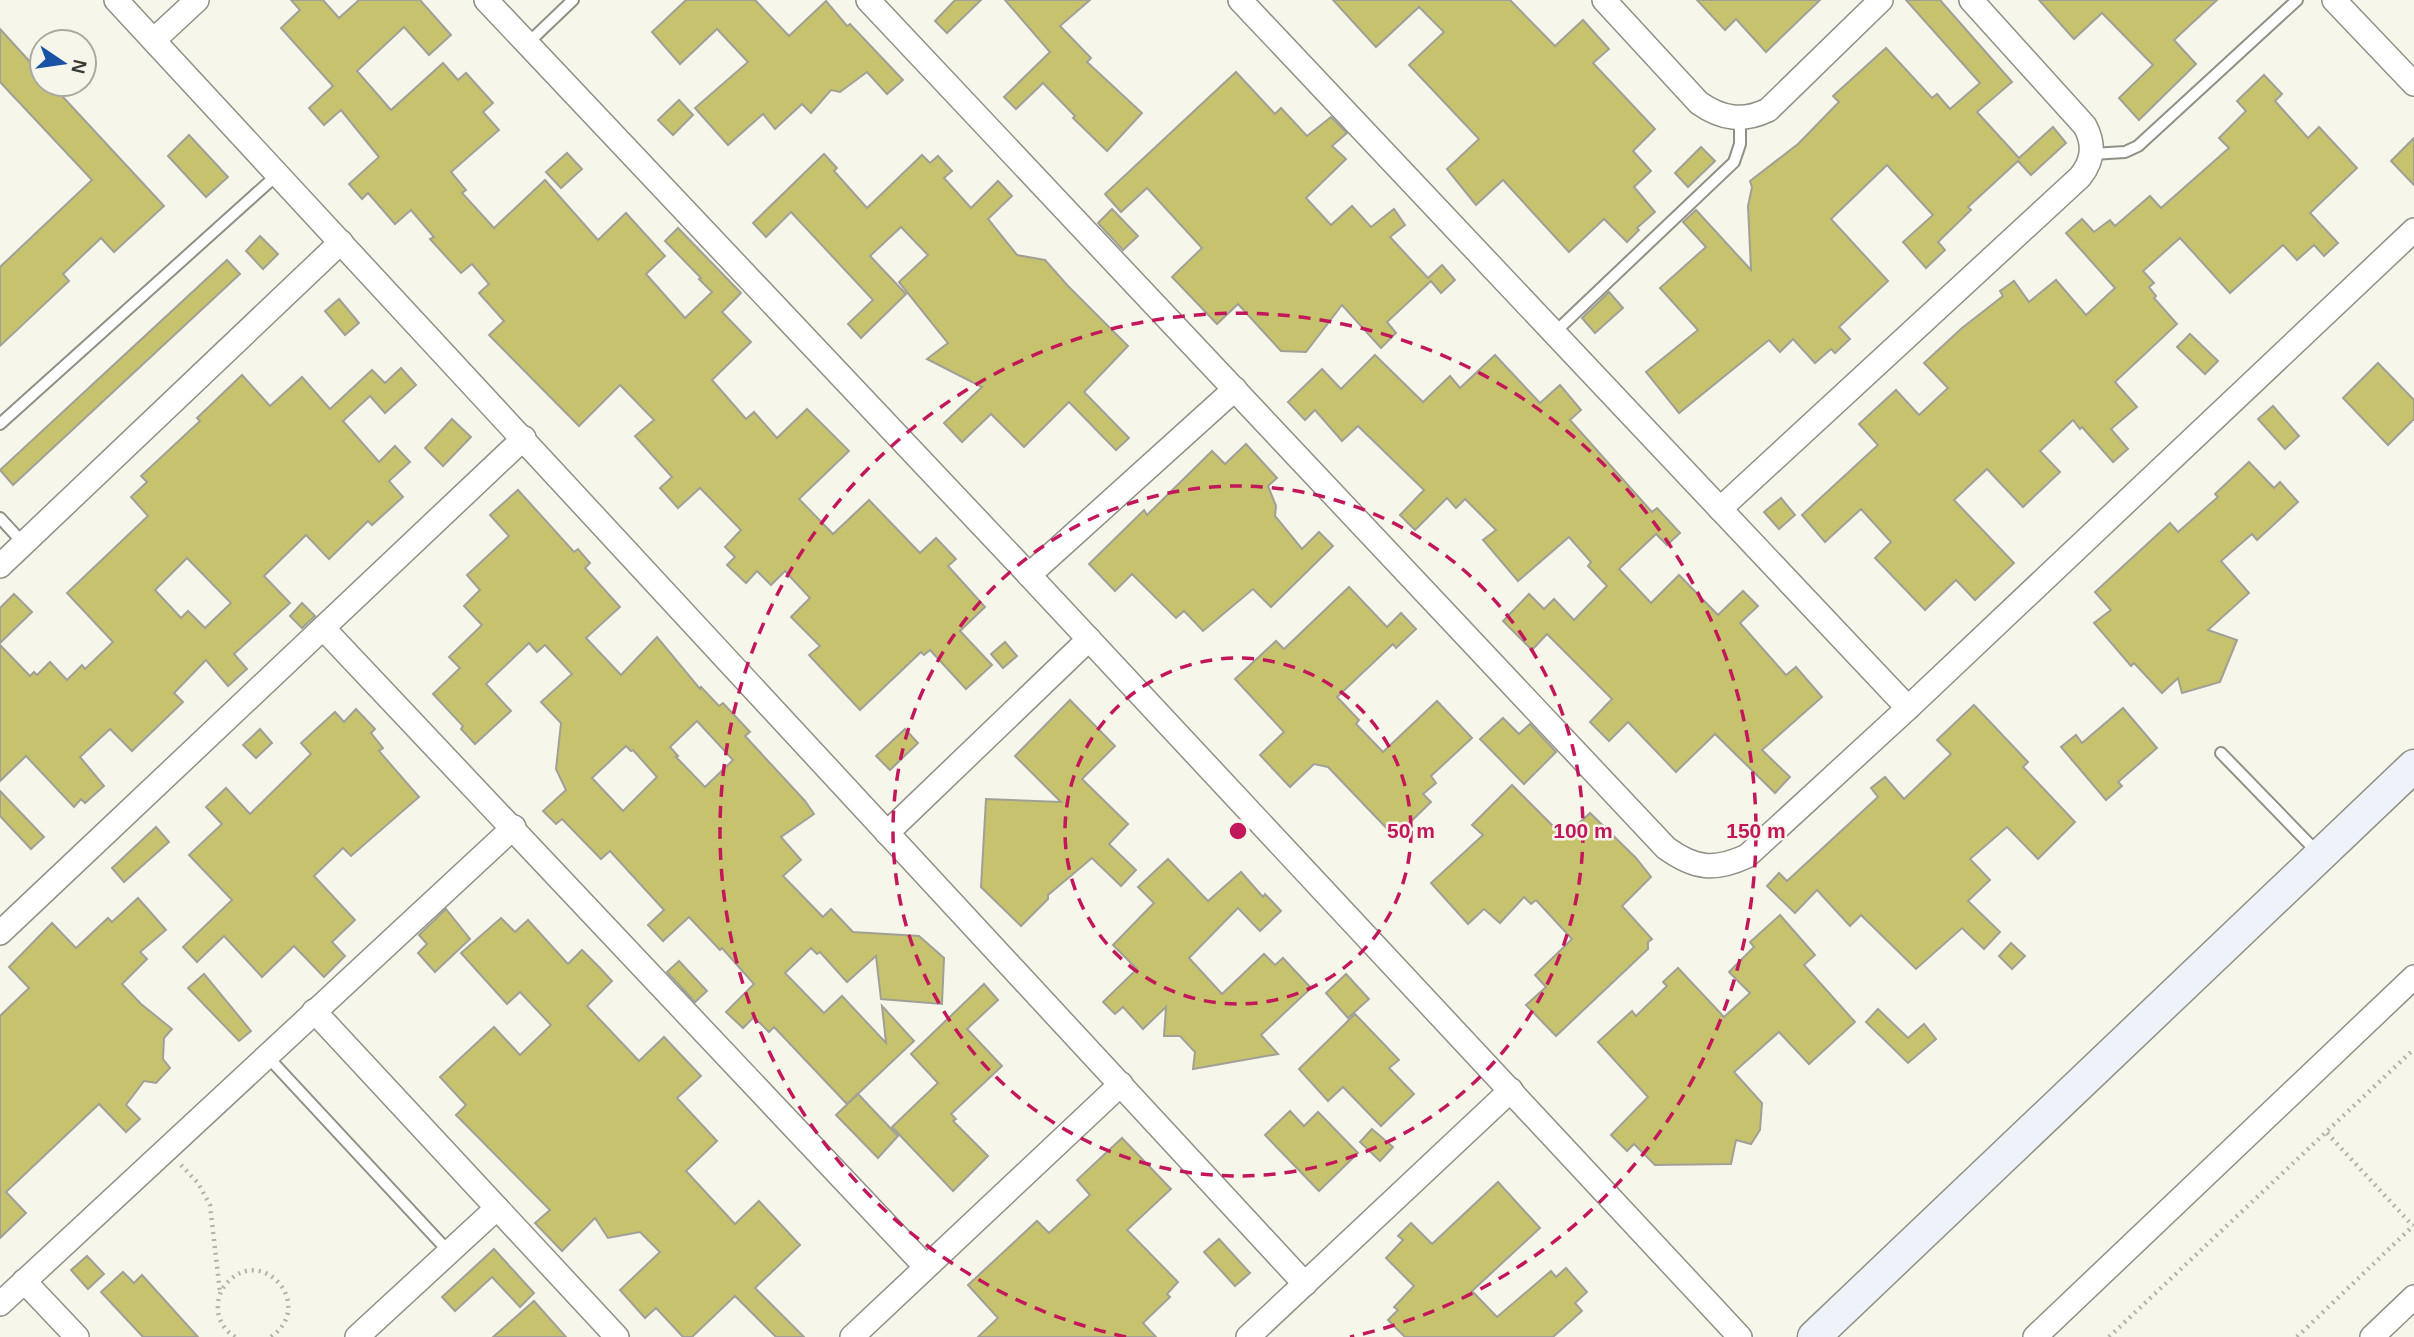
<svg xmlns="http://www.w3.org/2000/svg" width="2414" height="1337" viewBox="0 0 2414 1337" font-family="Arial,sans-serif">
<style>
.building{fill:#c7c26d;stroke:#a0a096;stroke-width:2;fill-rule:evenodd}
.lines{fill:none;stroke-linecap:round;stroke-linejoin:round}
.lane-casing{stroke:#909086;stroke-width:14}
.street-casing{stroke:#909086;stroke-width:26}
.secondary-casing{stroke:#909086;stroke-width:35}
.path{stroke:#b3b3ab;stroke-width:4.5;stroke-dasharray:2 5;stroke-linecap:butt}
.lane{stroke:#fff;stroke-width:10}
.street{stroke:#fff;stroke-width:23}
.secondary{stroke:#eef2f9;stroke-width:32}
.ring{fill:none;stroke:#c2185b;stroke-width:3.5;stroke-dasharray:12 9}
.centre{fill:#c2185b;stroke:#f6f6eb;stroke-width:3.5}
.ring-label{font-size:21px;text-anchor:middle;font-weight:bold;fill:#c2185b;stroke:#f6f6eb;stroke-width:5;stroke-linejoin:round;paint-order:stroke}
</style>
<rect width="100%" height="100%" fill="#f6f6eb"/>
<g class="building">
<path d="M 291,0 L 323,0 L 339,18 L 359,0 L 420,0 L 451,35 L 429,55 L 404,27 L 357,71 L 391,110 L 443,63 L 458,80 L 466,73 L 493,103 L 483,112 L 499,130 L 451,172 L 466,190 L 462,193 L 494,228 L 545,180 L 598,240 L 626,213 L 665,256 L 646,274 L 685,318 L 712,292 L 699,279 L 701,278 L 665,241 L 678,228 L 741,293 L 722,312 L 751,342 L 712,380 L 746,419 L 754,412 L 777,438 L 807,409 L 849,451 L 799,499 L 833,534 L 869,500 L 920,553 L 936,538 L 956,559 L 948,566 L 985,607 L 960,631 L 992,665 L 966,689 L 930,650 L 924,655 L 921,652 L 860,710 L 809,655 L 820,646 L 791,617 L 810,598 L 785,571 L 771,585 L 757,571 L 746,583 L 727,565 L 735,557 L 725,547 L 741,530 L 700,488 L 678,508 L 660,488 L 672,477 L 635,436 L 654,420 L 620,385 L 579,426 L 489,335 L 504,321 L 479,293 L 489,284 L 472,264 L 461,273 L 430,239 L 434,237 L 411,210 L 395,224 L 368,193 L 362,199 L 349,184 L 379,157 L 341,110 L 324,125 L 309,108 L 333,86 L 281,28 L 300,10 Z"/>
<path d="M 686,0 L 755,0 L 789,36 L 826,1 L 847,26 L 850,24 L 903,80 L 887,94 L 867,72 L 840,92 L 831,90 L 811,113 L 802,104 L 775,129 L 763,114 L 728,145 L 695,108 L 748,62 L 717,29 L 680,64 L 652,32 Z"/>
<path d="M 955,0 L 981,0 L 947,33 L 935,21 Z"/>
<path d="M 1005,0 L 1090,0 L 1060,26 L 1091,58 L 1087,62 L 1142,113 L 1107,151 L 1073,118 L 1075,116 L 1043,83 L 1016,109 L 1004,97 L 1050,52 Z"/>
<path d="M 1333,0 L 1510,0 L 1555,46 L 1583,20 L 1609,49 L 1593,63 L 1655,129 L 1633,151 L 1651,171 L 1634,187 L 1655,212 L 1637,228 L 1639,230 L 1627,242 L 1604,219 L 1569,252 L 1503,180 L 1476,205 L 1447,169 L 1479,139 L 1409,65 L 1444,32 L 1419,7 L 1376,47 Z"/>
<path d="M 1697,0 L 1820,0 L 1766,52 L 1736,19 L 1725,30 Z"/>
<path d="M 1906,0 L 1940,0 L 2012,82 L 1977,112 L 2019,158 L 2053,127 L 2066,143 L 2031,175 L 2018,161 L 1968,207 L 1971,210 L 1938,242 L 1945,250 L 1926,268 L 1903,242 L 1933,215 L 1887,165 L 1831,219 L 1888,281 L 1839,327 L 1850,339 L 1835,353 L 1831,349 L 1815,363 L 1793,339 L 1780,352 L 1769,340 L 1679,413 L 1646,372 L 1698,330 L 1660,288 L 1706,247 L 1683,222 L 1696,210 L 1751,270 L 1748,206 L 1752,187 L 1750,181 L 1798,144 L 1839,102 L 1833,96 L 1886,48 L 1932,98 L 1937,94 L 1950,109 L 1980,83 Z"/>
<path d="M 2039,0 L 2217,0 L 2174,40 L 2196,64 L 2139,120 L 2119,98 L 2153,65 L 2102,13 L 2074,39 Z"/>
<path d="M 0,29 L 42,75 L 42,84 L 51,84 L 164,206 L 114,252 L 101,238 L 63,274 L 69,281 L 0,346 L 0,267 L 92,180 L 0,82 Z"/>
<path d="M 1236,72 L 1275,114 L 1281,108 L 1307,136 L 1331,117 L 1347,133 L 1332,146 L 1346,159 L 1306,198 L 1331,225 L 1352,206 L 1371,227 L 1394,209 L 1405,225 L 1390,237 L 1428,278 L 1442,265 L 1455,280 L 1441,293 L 1431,281 L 1387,322 L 1396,333 L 1381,348 L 1342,305 L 1306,352 L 1281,351 L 1238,304 L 1217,324 L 1172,277 L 1202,248 L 1147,188 L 1121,212 L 1105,194 Z"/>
<path d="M 2264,75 L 2282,94 L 2275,101 L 2308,138 L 2319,127 L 2357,168 L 2310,213 L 2338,243 L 2324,256 L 2314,245 L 2297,260 L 2283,245 L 2230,293 L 2180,238 L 2143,271 L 2154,283 L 2149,287 L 2156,296 L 2154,298 L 2177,324 L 2115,382 L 2137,407 L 2111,429 L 2128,449 L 2113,462 L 2082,427 L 2080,429 L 2073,420 L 2040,451 L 2060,472 L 2023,507 L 1987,469 L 1954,500 L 2014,563 L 1975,600 L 1956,580 L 1925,610 L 1875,558 L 1891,542 L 1861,509 L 1825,542 L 1802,515 L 1878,445 L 1859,424 L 1896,390 L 1919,415 L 1948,388 L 1924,363 L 1962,328 L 2003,296 L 2000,291 L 2014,281 L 2029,302 L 2056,280 L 2086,315 L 2115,288 L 2066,233 L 2082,219 L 2094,232 L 2110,220 L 2115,226 L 2150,196 L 2161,208 L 2229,148 L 2219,138 L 2246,111 L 2237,101 Z"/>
<path d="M 679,100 L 693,115 L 673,135 L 658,120 Z"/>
<path d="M 189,135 L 228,177 L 206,197 L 168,156 Z"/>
<path d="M 2414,138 L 2414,185 L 2391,161 Z"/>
<path d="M 1701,147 L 1715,161 L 1688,187 L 1675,173 Z"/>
<path d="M 567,153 L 582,169 L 561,188 L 546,172 Z"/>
<path d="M 824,154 L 837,168 L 834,171 L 867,208 L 922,155 L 930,163 L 938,156 L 952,171 L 944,178 L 971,208 L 998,181 L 1012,196 L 988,219 L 1017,255 L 1045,260 L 1068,286 L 1128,346 L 1084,392 L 1129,438 L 1116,450 L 1069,402 L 1024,447 L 991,414 L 962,442 L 944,423 L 982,387 L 927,359 L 948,343 L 899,282 L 928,255 L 901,227 L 870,256 L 906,294 L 861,338 L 848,324 L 873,300 L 791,212 L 766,237 L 753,223 Z"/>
<path d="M 1112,209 L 1138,236 L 1123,250 L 1098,223 Z"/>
<path d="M 260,236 L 278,254 L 263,269 L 246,251 Z"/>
<path d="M 227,260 L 240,274 L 13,485 L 0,470 Z"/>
<path d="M 1609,292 L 1623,308 L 1595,333 L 1582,318 Z"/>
<path d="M 339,299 L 359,323 L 345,335 L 325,311 Z"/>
<path d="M 2190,334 L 2218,361 L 2205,374 L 2177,347 Z"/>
<path d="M 1375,355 L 1423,402 L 1450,376 L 1460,388 L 1495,355 L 1540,403 L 1560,385 L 1581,410 L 1570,420 L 1652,512 L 1657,508 L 1680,533 L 1667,545 L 1656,534 L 1619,569 L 1651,603 L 1679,575 L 1718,615 L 1743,591 L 1758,606 L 1740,623 L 1786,675 L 1796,667 L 1822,697 L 1762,750 L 1790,777 L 1775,793 L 1715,734 L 1676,772 L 1628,722 L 1609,741 L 1590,722 L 1612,699 L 1547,634 L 1532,650 L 1503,621 L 1529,594 L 1544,609 L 1554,599 L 1574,620 L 1607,586 L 1588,566 L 1591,562 L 1569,537 L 1518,581 L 1483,540 L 1496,530 L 1465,499 L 1456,508 L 1447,498 L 1415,530 L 1400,515 L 1424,490 L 1358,426 L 1342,441 L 1315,410 L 1305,420 L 1288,402 L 1322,369 L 1341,389 Z"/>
<path d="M 2378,363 L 2414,400 L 2414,419 L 2388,445 L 2343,398 Z"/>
<path d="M 401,368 L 416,385 L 385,413 L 370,396 L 343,421 L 379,462 L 395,446 L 410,462 L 389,481 L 403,497 L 372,525 L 368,521 L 329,559 L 306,535 L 264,576 L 290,603 L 234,654 L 247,669 L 228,686 L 206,660 L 174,693 L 183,702 L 132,751 L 110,729 L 80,757 L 104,786 L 85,803 L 81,799 L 74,807 L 26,756 L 0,781 L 0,645 L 30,676 L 34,672 L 37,675 L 50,662 L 67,680 L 82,665 L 85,669 L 113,642 L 67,593 L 148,516 L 131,497 L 147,482 L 141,476 L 200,421 L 197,418 L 242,375 L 270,406 L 302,377 L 330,409 L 372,370 L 385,383 ZM 187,558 L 231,603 L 205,628 L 188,611 L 181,618 L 155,590 Z"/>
<path d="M 2273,406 L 2299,436 L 2285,449 L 2258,419 Z"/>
<path d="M 452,419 L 471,437 L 443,466 L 425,448 Z"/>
<path d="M 1246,444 L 1277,478 L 1268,486 L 1276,506 L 1275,516 L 1302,549 L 1319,532 L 1333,546 L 1271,607 L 1253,589 L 1203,631 L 1184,611 L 1176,618 L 1132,574 L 1115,591 L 1089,564 L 1144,510 L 1147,515 L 1212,451 L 1225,464 Z"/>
<path d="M 2249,462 L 2274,488 L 2280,482 L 2298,502 L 2257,540 L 2252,534 L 2221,561 L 2249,593 L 2208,630 L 2237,640 L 2220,682 L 2182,693 L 2178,678 L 2162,693 L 2134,663 L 2131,666 L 2094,623 L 2111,610 L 2095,592 L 2170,523 L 2178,532 L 2218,497 L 2215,494 Z"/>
<path d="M 518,490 L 574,552 L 578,549 L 590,563 L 585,568 L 620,607 L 586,638 L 621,675 L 657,637 L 700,689 L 701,687 L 719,706 L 723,703 L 750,732 L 745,736 L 805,801 L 814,814 L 781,837 L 801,860 L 783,876 L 823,917 L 831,909 L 853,932 L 919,936 L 944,958 L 942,1004 L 881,999 L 876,956 L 847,982 L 820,952 L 817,954 L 811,948 L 785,973 L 824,1013 L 842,996 L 886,1043 L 882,1006 L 914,1041 L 847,1104 L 774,1027 L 769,1032 L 754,1017 L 743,1028 L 726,1012 L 754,984 L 722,948 L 720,950 L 689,917 L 663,941 L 648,925 L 664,910 L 610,851 L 601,859 L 562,819 L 556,824 L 543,811 L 566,790 L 556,769 L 561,723 L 541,702 L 572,674 L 545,645 L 537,652 L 529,643 L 486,684 L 511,711 L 475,744 L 461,729 L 463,726 L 433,694 L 460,668 L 449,657 L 482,625 L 464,606 L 480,590 L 467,575 L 509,536 L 490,515 ZM 697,721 L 733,760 L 705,787 L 676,757 L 678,756 L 670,747 ZM 626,746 L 631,751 L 633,750 L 657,777 L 623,811 L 592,778 Z"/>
<path d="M 1781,498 L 1795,515 L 1779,529 L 1764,512 Z"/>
<path d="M 1349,587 L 1387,627 L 1401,613 L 1416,629 L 1396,648 L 1393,644 L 1337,697 L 1359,720 L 1356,724 L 1383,752 L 1437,701 L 1472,738 L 1431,776 L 1436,783 L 1423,794 L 1431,802 L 1395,837 L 1328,767 L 1314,764 L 1290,787 L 1260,755 L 1284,732 L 1235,679 L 1276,641 L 1284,649 Z"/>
<path d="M 14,594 L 32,612 L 0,643 L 0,608 Z"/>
<path d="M 302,603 L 315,616 L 302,628 L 290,616 Z"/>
<path d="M 1005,642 L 1017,656 L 1003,668 L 991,654 Z"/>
<path d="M 1070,700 L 1115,746 L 1082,779 L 1128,824 L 1109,844 L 1136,870 L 1121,886 L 1092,858 L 1048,895 L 1048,899 L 1021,926 L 981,887 L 986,799 L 1061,802 L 1015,756 Z"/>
<path d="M 1974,705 L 2028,762 L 2023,767 L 2075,822 L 2038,859 L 2007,827 L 1970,859 L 1990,880 L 1968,901 L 2000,932 L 1984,949 L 1962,928 L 1916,969 L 1861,915 L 1850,926 L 1817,890 L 1795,913 L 1767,886 L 1779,873 L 1787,881 L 1878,797 L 1871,788 L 1885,777 L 1904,799 L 1951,754 L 1937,740 Z"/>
<path d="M 2123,708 L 2157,748 L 2118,782 L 2122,786 L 2106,800 L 2061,747 L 2076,735 L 2082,743 Z"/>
<path d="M 356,709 L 375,729 L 371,733 L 383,748 L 379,751 L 419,797 L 351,856 L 343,848 L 314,876 L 355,920 L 332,942 L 345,956 L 324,977 L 294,946 L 262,977 L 224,936 L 197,962 L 183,947 L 232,900 L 189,855 L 222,824 L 206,807 L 226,788 L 250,814 L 311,754 L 301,743 L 335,712 L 344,722 Z"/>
<path d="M 1503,718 L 1519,734 L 1530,724 L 1556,752 L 1524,784 L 1480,739 Z"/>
<path d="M 260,729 L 272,743 L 256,758 L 243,745 Z"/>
<path d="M 905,729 L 918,743 L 890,770 L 876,756 Z"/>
<path d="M 1512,785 L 1564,837 L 1590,813 L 1636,858 L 1651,877 L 1622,906 L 1652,939 L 1648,942 L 1648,949 L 1556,1036 L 1526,1005 L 1546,987 L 1535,975 L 1572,939 L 1536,900 L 1531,904 L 1524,897 L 1500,923 L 1484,909 L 1468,924 L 1431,883 L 1483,835 L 1472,825 Z"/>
<path d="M 0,791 L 44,837 L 31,849 L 0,816 Z"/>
<path d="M 156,827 L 169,842 L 124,882 L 112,868 Z"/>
<path d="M 1168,859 L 1208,901 L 1241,872 L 1263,897 L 1265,894 L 1281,911 L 1260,931 L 1238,908 L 1189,958 L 1222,994 L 1264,954 L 1275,965 L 1283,958 L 1311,988 L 1261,1035 L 1278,1054 L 1193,1069 L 1195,1052 L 1180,1036 L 1164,1036 L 1166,1007 L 1143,1029 L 1123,1007 L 1115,1014 L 1103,1002 L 1137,969 L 1113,945 L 1154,903 L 1138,887 Z"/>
<path d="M 138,898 L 166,930 L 140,952 L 147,959 L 122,984 L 141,1004 L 172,1029 L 164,1038 L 163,1059 L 170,1068 L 156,1083 L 144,1081 L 126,1105 L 140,1119 L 126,1132 L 99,1104 L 6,1192 L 26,1213 L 0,1238 L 0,1016 L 29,988 L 9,967 L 52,923 L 76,948 L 108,918 L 112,922 Z"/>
<path d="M 446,909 L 470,939 L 435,972 L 418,953 L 427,944 L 419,935 Z"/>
<path d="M 1780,915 L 1815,955 L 1804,965 L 1855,1022 L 1809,1064 L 1779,1032 L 1734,1072 L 1762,1103 L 1760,1130 L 1751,1144 L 1736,1140 L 1731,1164 L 1655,1165 L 1634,1144 L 1627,1151 L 1611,1135 L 1648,1097 L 1598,1042 L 1632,1011 L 1636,1016 L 1667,986 L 1663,982 L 1678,968 L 1724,1017 L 1750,993 L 1729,972 L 1754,947 L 1750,942 Z"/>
<path d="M 501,918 L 515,932 L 528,920 L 568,964 L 582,950 L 599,967 L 612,981 L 587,1006 L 639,1061 L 664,1037 L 701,1076 L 677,1098 L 717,1141 L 686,1171 L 735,1224 L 759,1201 L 800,1245 L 755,1288 L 804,1337 L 776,1337 L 735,1296 L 692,1337 L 683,1337 L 656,1308 L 645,1318 L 620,1290 L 660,1252 L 640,1232 L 608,1238 L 595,1218 L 562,1251 L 535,1223 L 550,1210 L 456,1115 L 466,1105 L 440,1077 L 494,1027 L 520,1055 L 551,1025 L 520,992 L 507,1004 L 461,953 Z"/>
<path d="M 2011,943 L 2025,956 L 2012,969 L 1999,956 Z"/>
<path d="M 679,961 L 707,991 L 695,1002 L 667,972 Z"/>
<path d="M 204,974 L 251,1031 L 239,1041 L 188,988 Z"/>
<path d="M 1346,974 L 1369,999 L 1348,1018 L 1326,993 Z"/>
<path d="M 984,984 L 998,1000 L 967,1029 L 1002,1066 L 951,1114 L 956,1119 L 953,1121 L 988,1156 L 953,1191 L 892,1127 L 938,1083 L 911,1054 Z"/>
<path d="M 1878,1009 L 1908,1038 L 1924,1024 L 1936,1039 L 1908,1063 L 1866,1022 Z"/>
<path d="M 1355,1014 L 1399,1060 L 1389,1068 L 1414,1094 L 1381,1126 L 1343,1087 L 1328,1101 L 1299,1069 Z"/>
<path d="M 858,1094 L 898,1136 L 878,1158 L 836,1115 Z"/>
<path d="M 1290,1111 L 1304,1126 L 1318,1112 L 1358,1153 L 1319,1191 L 1265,1135 Z"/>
<path d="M 1372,1129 L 1393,1147 L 1380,1161 L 1360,1142 Z"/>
<path d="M 1122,1138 L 1171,1189 L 1127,1230 L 1178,1282 L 1167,1294 L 1170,1297 L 1143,1323 L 1156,1337 L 978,1337 L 998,1318 L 968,1285 L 1037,1221 L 1049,1233 L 1090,1195 L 1077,1180 Z"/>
<path d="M 1498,1182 L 1540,1228 L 1472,1291 L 1497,1317 L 1551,1271 L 1556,1277 L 1566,1268 L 1587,1292 L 1575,1303 L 1582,1311 L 1553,1337 L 1405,1337 L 1388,1320 L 1398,1310 L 1394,1307 L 1414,1286 L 1386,1258 L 1403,1240 L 1398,1236 L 1411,1223 L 1432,1244 Z"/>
<path d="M 1219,1239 L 1250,1273 L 1235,1286 L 1204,1252 Z"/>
<path d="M 494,1249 L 534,1293 L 520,1307 L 492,1277 L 455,1311 L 442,1297 Z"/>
<path d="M 87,1256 L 104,1274 L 88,1289 L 71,1270 Z"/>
<path d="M 123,1272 L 134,1283 L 142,1275 L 198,1337 L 143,1337 L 101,1292 Z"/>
<path d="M 534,1301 L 566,1337 L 493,1337 Z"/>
</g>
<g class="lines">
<defs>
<g id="lane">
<path d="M 527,44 L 573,0"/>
<path d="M 2092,154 L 2125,152 L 2138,146 L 2297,0"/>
<path d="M 1554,333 L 1734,162 L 1740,144 L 1740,118"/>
<path d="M 0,424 L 278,174"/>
<path d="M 0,518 L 24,544"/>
<path d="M 2221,753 L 2319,854"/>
<path d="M 266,1055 L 449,1252"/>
</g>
<g id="street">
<path d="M 116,0 L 1305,1284"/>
<path d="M 486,0 L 1029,575 L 1740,1337"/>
<path d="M 868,0 L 1666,848 C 1695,869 1715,871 1747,856 L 1908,708 L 2414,230"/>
<path d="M 1240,0 L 1908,708"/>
<path d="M 1604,0 L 1699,103 C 1722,119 1743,122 1768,110 L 1881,0"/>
<path d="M 2334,0 L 2414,84"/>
<path d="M 154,40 L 197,0"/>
<path d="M 1720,509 L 2080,177 C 2093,161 2095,145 2085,126 L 1971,0"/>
<path d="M 0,566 L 341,242"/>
<path d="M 1029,575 L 1235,389"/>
<path d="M 323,628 L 926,1267"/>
<path d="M 887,833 L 1089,639"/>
<path d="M 0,933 L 524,438"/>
<path d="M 314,1011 L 617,1337"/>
<path d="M 24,1281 L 77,1337"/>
<path d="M 0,1304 L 514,827"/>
<path d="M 357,1337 L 497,1208"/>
<path d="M 852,1337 L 1121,1084"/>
<path d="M 1248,1337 L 1511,1090"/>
<path d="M 2035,1337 L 2414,977"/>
<path d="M 2372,1337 L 2414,1297"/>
</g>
<path id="secondary" d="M 1814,1337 L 2414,766"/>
</defs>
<use href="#lane" class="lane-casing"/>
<use href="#street" class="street-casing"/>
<use href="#secondary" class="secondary-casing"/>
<g class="path">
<path d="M 2327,1133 L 2413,1226"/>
<path d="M 181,1165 L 198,1183 L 210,1205 L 220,1292"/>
<path d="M 235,1337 C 224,1330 217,1319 218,1305 C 218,1296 222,1287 229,1281 C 263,1246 316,1305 271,1337"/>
<path d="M 2109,1337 L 2414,1049"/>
<path d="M 2297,1337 L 2414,1225"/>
</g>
<use href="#lane" class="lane"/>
<use href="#street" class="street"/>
<use href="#secondary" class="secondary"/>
</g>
<g class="ring">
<circle cx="1238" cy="831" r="173"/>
<circle cx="1238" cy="831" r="345"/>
<path d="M1126 1337A518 518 0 1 1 1350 1337"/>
</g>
<circle cx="1238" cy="831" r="10" class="centre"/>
<g class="ring-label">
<text x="1411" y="838">50 m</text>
<text x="1583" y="838">100 m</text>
<text x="1756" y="838">150 m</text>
</g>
<g transform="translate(63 63) rotate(103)"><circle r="33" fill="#f6f6eb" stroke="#aaaaa2" stroke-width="2"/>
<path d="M0-5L12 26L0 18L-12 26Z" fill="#1a53a5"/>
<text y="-10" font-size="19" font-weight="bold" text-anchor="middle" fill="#393935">N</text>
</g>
</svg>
